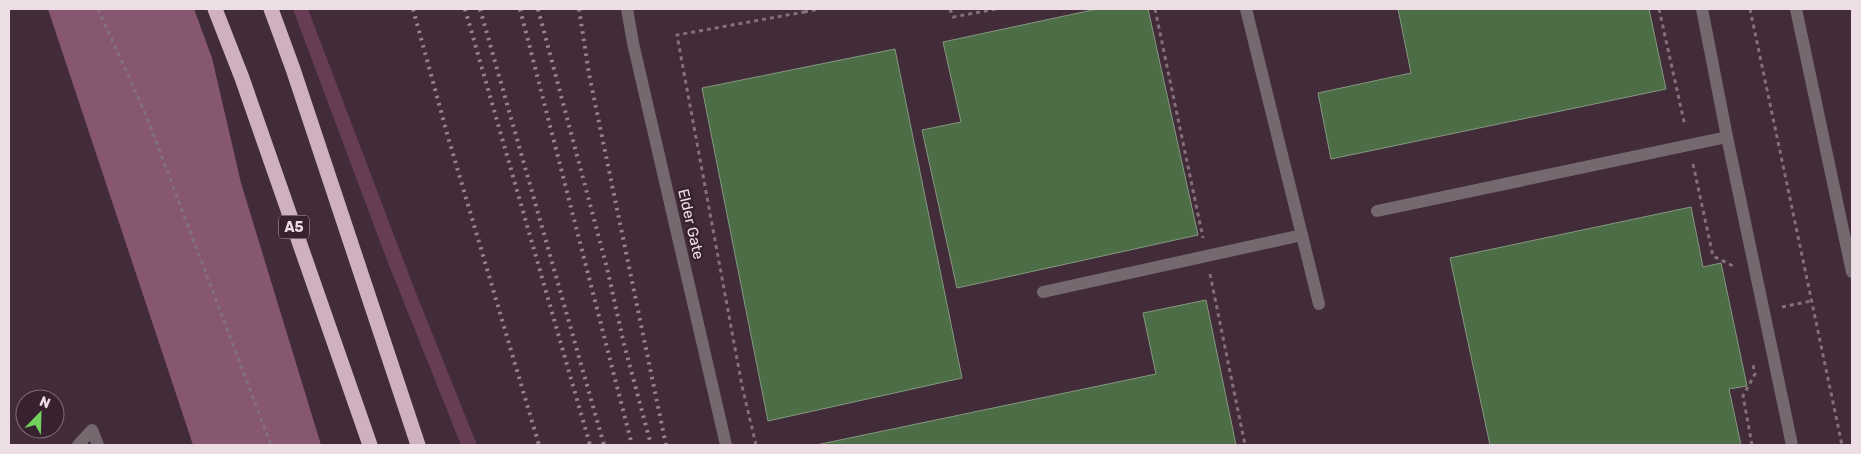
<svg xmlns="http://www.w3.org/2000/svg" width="1861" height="454" viewBox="0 0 1861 454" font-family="Rubik,sans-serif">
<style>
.green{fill:#673c55}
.forest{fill:#875772}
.building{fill:#4c6d45;stroke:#849880}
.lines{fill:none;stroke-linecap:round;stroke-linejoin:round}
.path{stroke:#84707b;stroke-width:3;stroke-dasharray:4 4;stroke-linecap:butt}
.minor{stroke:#75696f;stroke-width:12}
.highway{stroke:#ceb0c0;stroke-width:15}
.rail{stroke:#95828d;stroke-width:4;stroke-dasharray:2.5 5;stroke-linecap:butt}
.labels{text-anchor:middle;stroke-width:5;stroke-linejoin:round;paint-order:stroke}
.shield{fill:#38222f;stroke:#b7a6af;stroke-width:1}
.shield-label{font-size:14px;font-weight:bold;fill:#eddee6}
.street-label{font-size:15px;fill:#eddee6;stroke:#38222f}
</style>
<rect width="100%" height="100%" fill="#432c39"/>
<path class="green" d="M 293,9 L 308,9 L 414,288 L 477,445 L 461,445 L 385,255 Z"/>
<path class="forest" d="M 48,9 L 194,9 L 212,58 L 241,183 L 321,445 L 193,445 Z"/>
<g class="building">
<path d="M 1097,9 L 1148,9 L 1198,235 L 957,288 L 922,130 L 961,122 L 943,42 Z"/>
<path d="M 1398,9 L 1649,9 L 1666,89 L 1331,159 L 1318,93 L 1411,73 Z"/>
<path d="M 895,49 L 962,378 L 768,421 L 702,88 Z"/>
<path d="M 1691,207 L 1703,267 L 1721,263 L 1747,386 L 1729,389 L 1741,445 L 1490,445 L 1450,258 Z"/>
<path d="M 1206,300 L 1236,445 L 816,445 L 1156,374 L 1143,313 Z"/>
</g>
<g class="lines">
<g class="path">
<path d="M 98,9 L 146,115 L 271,445"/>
<path d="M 950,9 L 953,17 L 996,9"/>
<path d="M 1155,9 L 1203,238"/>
<path d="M 1659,9 L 1685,126"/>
<path d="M 1750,9 L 1842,445"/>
<path d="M 804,12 L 820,9"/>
<path d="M 1693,164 L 1713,256 L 1733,266"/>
<path d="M 1210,274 L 1245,445"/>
<path d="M 1782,307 L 1811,301"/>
<path d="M 756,445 L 742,386 L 677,35 L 804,12 L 803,9"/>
<path d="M 1752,445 L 1743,396 L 1755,374 L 1753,365"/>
</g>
<g class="minor">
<path d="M 627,9 L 633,43 L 726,445"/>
<path d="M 1246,9 L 1319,304"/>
<path d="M 1702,9 L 1727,137 L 1792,445"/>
<path d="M 1796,9 L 1852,272"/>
<path d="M 1377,211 L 1727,137"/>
<path d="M 1043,292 L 1302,235"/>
<path d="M 78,445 L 92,430 L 98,445"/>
</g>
<g class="highway">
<path d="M 215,9 L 242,78 L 370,445"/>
<path d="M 271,9 L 293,69 L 418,445"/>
</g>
<g class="rail">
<path d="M 413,9 L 448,137 L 539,445"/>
<path d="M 465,9 L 590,445"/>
<path d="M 480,9 L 604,445"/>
<path d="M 520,9 L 632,445"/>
<path d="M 538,9 L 607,268 L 624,344 L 651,445"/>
<path d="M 579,9 L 589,74 L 666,445"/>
</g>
</g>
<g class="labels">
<rect class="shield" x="279" y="215.5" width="30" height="23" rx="4"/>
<g class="shield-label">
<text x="294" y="232">A5</text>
</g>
<g class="street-label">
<text transform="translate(691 224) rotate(77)" y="5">Elder Gate</text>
</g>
</g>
<rect width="1861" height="454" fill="none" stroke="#eddee6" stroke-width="20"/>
<g transform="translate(40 414) rotate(23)"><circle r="24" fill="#38222f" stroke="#806d78"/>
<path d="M0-4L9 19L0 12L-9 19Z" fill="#72d25e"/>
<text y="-8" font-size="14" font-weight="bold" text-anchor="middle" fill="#eddee6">N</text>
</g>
</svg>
